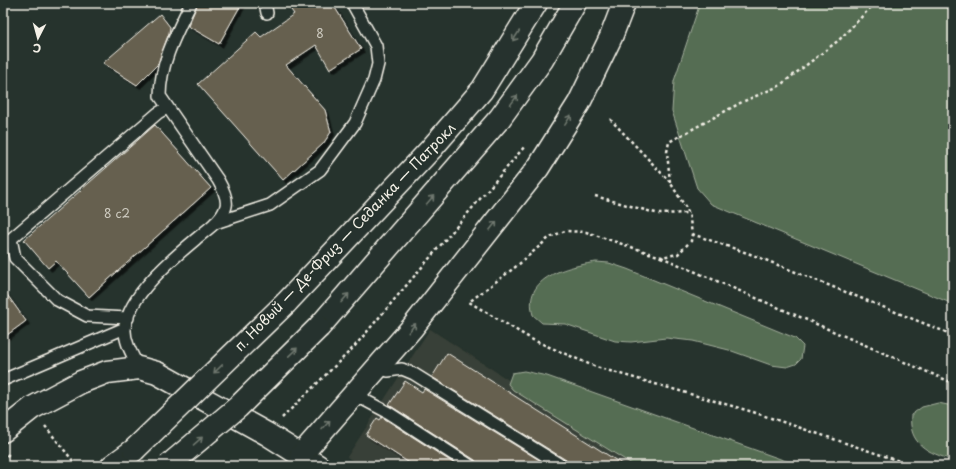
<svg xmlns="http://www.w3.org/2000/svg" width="956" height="469" viewBox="0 0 956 469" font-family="'Playpen Sans',sans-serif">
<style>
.built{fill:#394037}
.green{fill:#556d52;stroke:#a4af9d}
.building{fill:#66604f;stroke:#f4f1e8;filter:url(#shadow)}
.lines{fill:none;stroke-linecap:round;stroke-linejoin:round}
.service-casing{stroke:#f4f1e8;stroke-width:14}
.minor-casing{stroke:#f4f1e8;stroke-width:25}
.trunk-casing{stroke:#f4f1e8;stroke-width:25}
.path{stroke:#f4f1e8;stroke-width:2.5;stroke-dasharray:3 3;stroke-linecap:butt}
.service{stroke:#26332d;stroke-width:11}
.minor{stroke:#26332d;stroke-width:22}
.trunk{stroke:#26332d;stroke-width:22}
.trunk-bridge-casing{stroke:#f4f1e8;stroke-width:25;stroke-linecap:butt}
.trunk-bridge{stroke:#26332d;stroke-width:22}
.oneway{stroke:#6e766e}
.labels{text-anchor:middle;stroke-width:3;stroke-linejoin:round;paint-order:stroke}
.number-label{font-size:12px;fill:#d0cdc2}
.street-label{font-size:14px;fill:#f4f1e8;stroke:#26332d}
</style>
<defs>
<filter id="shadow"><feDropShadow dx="3.5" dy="3.5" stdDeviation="0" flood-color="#0009"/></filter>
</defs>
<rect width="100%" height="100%" fill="#26332d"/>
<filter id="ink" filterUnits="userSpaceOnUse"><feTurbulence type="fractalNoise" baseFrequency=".025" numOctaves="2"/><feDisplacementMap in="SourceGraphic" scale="8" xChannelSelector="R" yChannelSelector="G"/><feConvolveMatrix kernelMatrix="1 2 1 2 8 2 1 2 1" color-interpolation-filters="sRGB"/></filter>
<g filter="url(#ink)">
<path class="built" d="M 430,329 L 641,466 L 361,466 L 347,457 Z"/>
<g class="green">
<path d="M 700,3 L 953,3 L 953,304 L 711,204 L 697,188 L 672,111 L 674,81 Z"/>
<path d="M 596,262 L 609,263 L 627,269 L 795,338 L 803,346 L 801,359 L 796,364 L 787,367 L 771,365 L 729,350 L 693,341 L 666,338 L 631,342 L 615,341 L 565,324 L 542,323 L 533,315 C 522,276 568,267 596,262 Z"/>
<path d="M 524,371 L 547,376 L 581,388 L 800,466 L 635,466 L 513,390 L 508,384 L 512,373 Z"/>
<path d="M 938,403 L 953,406 L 953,460 C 928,453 908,444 911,415 L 922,407 Z"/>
</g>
<g class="building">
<path d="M 198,3 L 242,3 L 219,44 L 188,26 Z"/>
<path d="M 286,3 L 332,3 L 361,49 L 330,69 L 316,45 L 286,65 L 325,110 L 331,132 L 323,144 L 283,180 L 198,84 L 256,32 L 261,37 L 294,14 Z"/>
<path d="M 160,14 L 170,27 L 169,33 L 158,64 L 137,85 L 103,63 Z"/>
<path d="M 155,125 L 211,188 L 89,297 L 56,261 L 48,268 L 24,240 Z"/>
<path d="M 3,289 L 26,321 L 3,338 Z"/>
<path d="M 447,353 L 625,466 L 569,466 L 566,460 L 432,377 Z"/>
<path d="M 405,381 L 422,392 L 424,389 L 549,466 L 478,466 L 475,460 L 389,405 Z"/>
<path d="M 382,417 L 385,419 L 458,466 L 414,466 L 366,435 L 377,418 L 380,420 Z"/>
</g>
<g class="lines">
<defs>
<g id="service">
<path d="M 265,3 L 267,13"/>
<path d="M 215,223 L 270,205 L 320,170 L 355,123 L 374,80 L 378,64 L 376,46 L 352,3"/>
<path d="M 128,318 L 87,316 L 57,300 L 15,258 L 11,239 L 158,113 L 167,108"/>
<path d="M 139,368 C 133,356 124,342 125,328 C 128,296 172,259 196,239 C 206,230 223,220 226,206 C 228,198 222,187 218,180 L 160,96 C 160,63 177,32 191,3"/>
<path d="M 378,368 L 388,371 L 402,369 L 414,374 L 562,466"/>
<path d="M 3,380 L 125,328"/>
<path d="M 353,394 L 389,413 L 471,466"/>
</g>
<path id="minor" d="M 3,431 L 32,408 L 81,382 L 107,372 L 139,368 L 157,373 L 267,434 L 318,466"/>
<g id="trunk">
<path d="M 286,303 L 431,149 L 482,90 L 536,3"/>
<path d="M 319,327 L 500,118 L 542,60 L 575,3"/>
<path d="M 301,455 L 412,328 L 538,168 L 579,103 L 611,37 L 624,3"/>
<path d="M 112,466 L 134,450"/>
</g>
</defs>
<use href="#service" class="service-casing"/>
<use href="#minor" class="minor-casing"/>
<use href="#trunk" class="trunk-casing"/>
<g class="path">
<path d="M 875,3 L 839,40 L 779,86 L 742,102 L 669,142 L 667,152 L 670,182 L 689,213 L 692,234 L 691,241 L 678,254 L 661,257 L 586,232 L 565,231 L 550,237 L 518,265 L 469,302 L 533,340 L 596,367 L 753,412 L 914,466"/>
<path d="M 610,119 L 670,182"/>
<path d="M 595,196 L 659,214 L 689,213"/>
<path d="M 692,234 L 753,255 L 953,335"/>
<path d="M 661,257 L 953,383"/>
<path d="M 282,418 L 354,347 L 525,146"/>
<path d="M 45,426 L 77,466"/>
<path d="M 3,461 L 10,452"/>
</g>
<use href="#service" class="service"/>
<use href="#minor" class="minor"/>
<use href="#trunk" class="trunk"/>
<defs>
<g id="trunk-bridge">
<path d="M 134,450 L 286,303"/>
<path d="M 168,466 L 238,407 L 319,327"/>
</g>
</defs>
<use href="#trunk-bridge" class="trunk-bridge-casing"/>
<use href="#trunk-bridge" class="trunk-bridge"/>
</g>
<defs><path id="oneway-shaft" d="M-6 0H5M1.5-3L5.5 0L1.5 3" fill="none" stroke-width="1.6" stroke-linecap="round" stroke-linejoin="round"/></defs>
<g class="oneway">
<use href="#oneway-shaft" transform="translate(516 36) rotate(123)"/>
<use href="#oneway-shaft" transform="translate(514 100) rotate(-54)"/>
<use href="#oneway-shaft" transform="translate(568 120) rotate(-58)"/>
<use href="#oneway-shaft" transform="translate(430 200) rotate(-49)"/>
<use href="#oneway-shaft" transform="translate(493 226) rotate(-52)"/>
<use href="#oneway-shaft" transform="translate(345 298) rotate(-49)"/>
<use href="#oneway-shaft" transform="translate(412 328) rotate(-51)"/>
<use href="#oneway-shaft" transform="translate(293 352) rotate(-44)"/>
<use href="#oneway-shaft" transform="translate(218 369) rotate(136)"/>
<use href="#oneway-shaft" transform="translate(326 425) rotate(-49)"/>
<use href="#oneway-shaft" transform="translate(198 441) rotate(-41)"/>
</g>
</g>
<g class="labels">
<g class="number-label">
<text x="320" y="38">8</text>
<text x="117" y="218">8 с2</text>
</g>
<g class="street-label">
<text transform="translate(345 237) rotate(-46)" y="5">п. Новый — Де-Фриз — Седанка — Патрокл</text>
</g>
</g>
<rect width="956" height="469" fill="none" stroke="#26332d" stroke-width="16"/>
<rect x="8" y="8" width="940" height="453" fill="none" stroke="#f4f1e8" stroke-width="1.5" filter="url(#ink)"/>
<g transform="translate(38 38) rotate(186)" stroke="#26332d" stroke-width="3" paint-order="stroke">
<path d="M0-3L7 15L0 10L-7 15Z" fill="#f4f1e8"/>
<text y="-6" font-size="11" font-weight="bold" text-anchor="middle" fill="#f4f1e8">С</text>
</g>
</svg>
